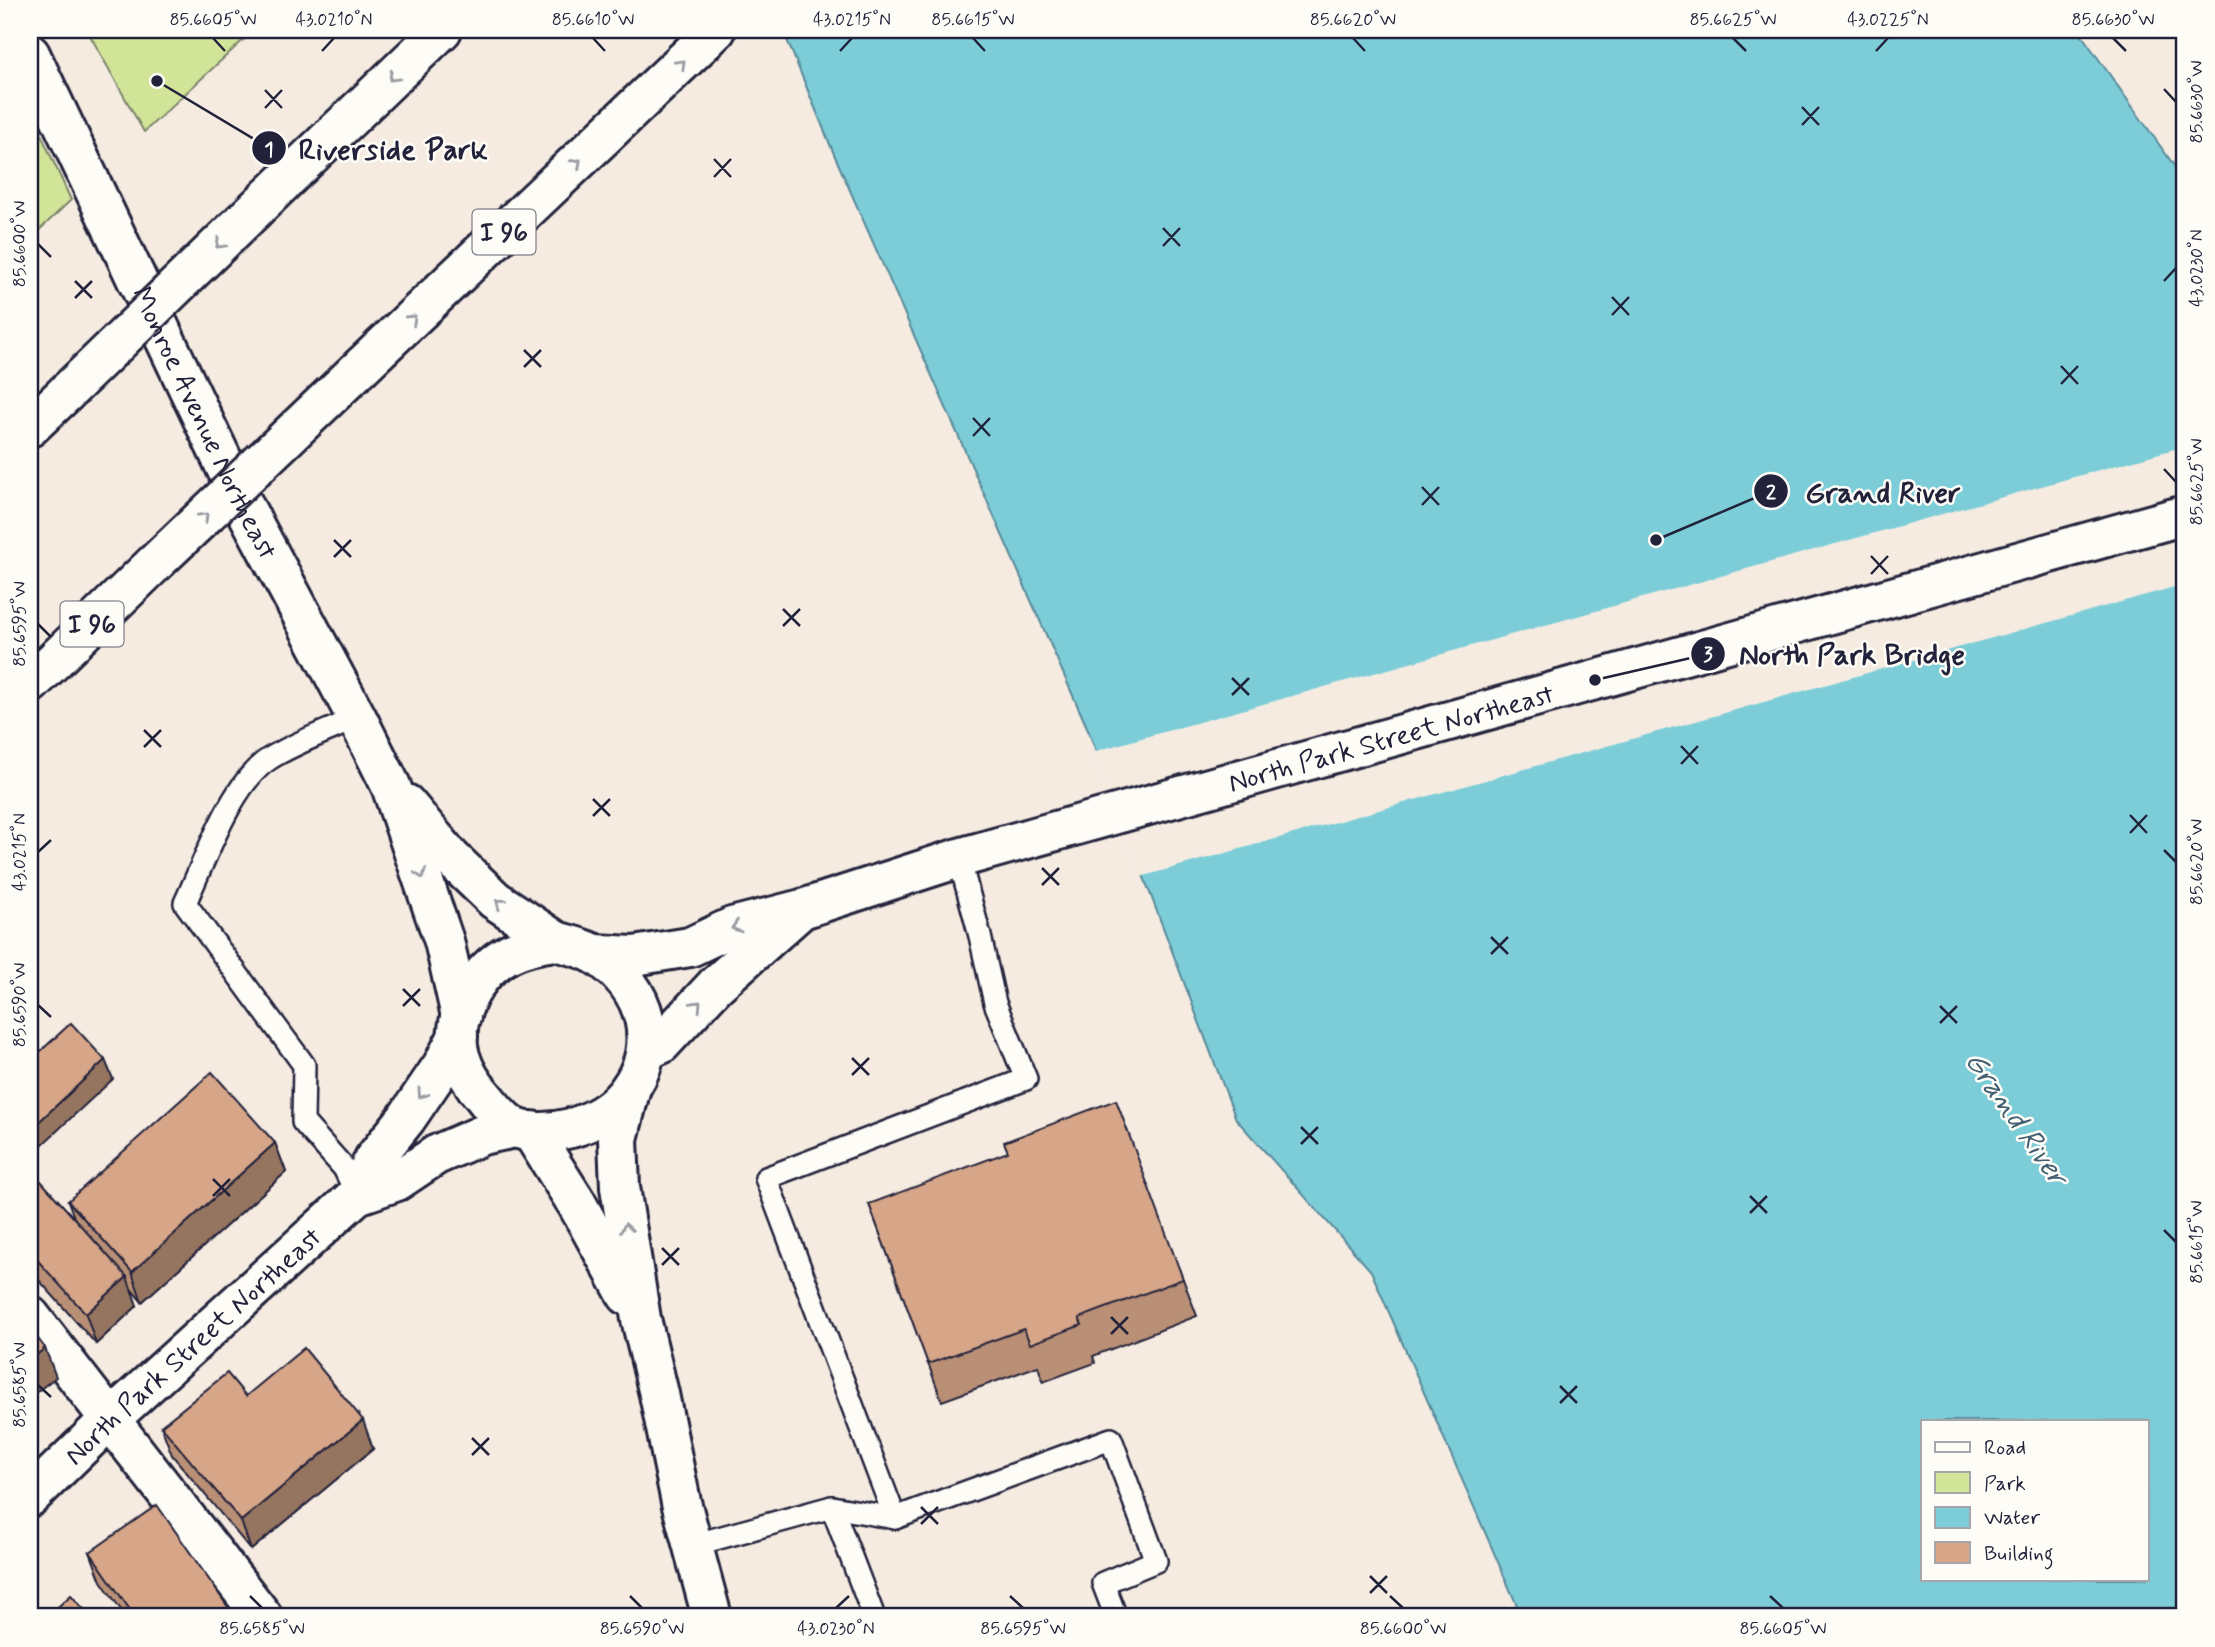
<svg xmlns="http://www.w3.org/2000/svg" width="2215" height="1647" viewBox="0 0 2215 1647" font-family="Mynerve,sans-serif">
<style>
.green{fill:#d1e498;stroke:#7a836a;stroke-width:2}
.water{fill:#7dcdd8;stroke:#598999;stroke-width:2;fill-rule:evenodd}
.pier{fill:#f5ebe1}
.lines{fill:none;stroke-linecap:round;stroke-linejoin:round}
.service-casing{stroke:#22223b;stroke-width:26}
.minor-casing{stroke:#22223b;stroke-width:44}
.secondary-casing{stroke:#22223b;stroke-width:44}
.motorway-casing{stroke:#22223b;stroke-width:44}
.service{stroke:#fdfcf7;stroke-width:21}
.minor{stroke:#fdfcf7;stroke-width:38}
.secondary{stroke:#fdfcf7;stroke-width:38}
.motorway{stroke:#fdfcf7;stroke-width:38}
.motorway-bridge-casing{stroke:#22223b;stroke-width:44;stroke-linecap:butt}
.motorway-bridge{stroke:#fdfcf7;stroke-width:38}
.wall{fill:#b98f76;stroke:#22223b;stroke-width:2}
.shaded-wall{fill:#967460;stroke:#22223b;stroke-width:2}
.building{fill:#d7a689;stroke:#22223b;stroke-width:2}
.oneway{stroke:#9a9aa2}
.ticks{fill:none;stroke:#22223b;stroke-width:2.5}
.labels{text-anchor:middle;stroke-width:5;stroke-linejoin:round;paint-order:stroke}
.shield{fill:#fdfcf7;stroke:#646373;stroke-width:2}
.shield-label{font-size:26px;font-weight:bold;fill:#22223b}
.street-label{font-size:28px;fill:#22223b;stroke:#fdfcf7}
.water-label{font-size:30px;font-style:italic;fill:#425e72;stroke:#fdfcf7}
.leader{fill:none;stroke:#22223b;stroke-width:2.5}
.callout-dot{fill:#22223b;stroke:#fdfcf7;stroke-width:2.5}
.mark-label{font-size:21px;text-anchor:middle;font-weight:bold;fill:#fff}
.callout-label{font-size:30px;text-anchor:middle;font-weight:bold;fill:#22223b;stroke:#fdfcf7;stroke-width:5;stroke-linejoin:round;paint-order:stroke}
.neatline{fill:none;stroke:#22223b;stroke-width:2.5}
.ticks-label{font-size:18px;text-anchor:middle;fill:#22223b}
</style>
<rect width="100%" height="100%" fill="#f5ebe1"/>
<filter id="ink" filterUnits="userSpaceOnUse"><feTurbulence type="fractalNoise" baseFrequency=".0143" numOctaves="2"/><feDisplacementMap in="SourceGraphic" scale="14" xChannelSelector="R" yChannelSelector="G"/><feConvolveMatrix kernelMatrix="1 2 1 2 8 2 1 2 1" color-interpolation-filters="sRGB"/></filter>
<g filter="url(#ink)">
<g class="green">
<path d="M 87,30 L 254,30 L 144,132 Z"/>
<path d="M 30,110 L 71,200 L 30,239 Z"/>
</g>
<path class="water" d="M 783,30 L 2078,30 L 2185,181 L 2185,1617 L 1522,1617 L 1371,1271 L 1236,1119 L 1086,725 L 834,154 ZM 1923,1421 L 2147,1421 L 2147,1579 L 1923,1579 Z"/>
<path class="pier" d="M 2185,446 L 2185,584 L 1140,877 L 1092,752 Z"/>
<g class="lines">
<defs>
<g id="service">
<path d="M 357,1195 L 344,1168 L 303,1122 L 304,1065 L 185,903 C 204,863 231,783 269,759 C 296,742 328,731 357,718"/>
<path d="M 832,1507 L 874,1617"/>
<path d="M 895,1518 L 766,1178 L 1026,1079 L 995,1003 L 980,936 L 959,858"/>
<path d="M 693,1545 L 832,1507 L 895,1518 L 1111,1439 L 1156,1561 L 1103,1583 L 1116,1617"/>
</g>
<g id="minor">
<path d="M 631,1087 L 618,1139 L 620,1187 L 641,1319 L 659,1394 L 681,1502 L 712,1617"/>
<path d="M 531,1131 L 577,1204 L 627,1295"/>
<path d="M 30,1316 L 263,1617"/>
</g>
<g id="secondary">
<path id="s1" d="M 30,54 L 245,508 L 357,718 L 391,786 L 444,941 L 461,1016"/>
<path d="M 406,804 L 451,858 L 495,900 L 556,941"/>
<path d="M 556,941 C 569,945 585,948 596,955 C 647,987 664,1047 625,1095 C 611,1112 592,1122 571,1128 C 555,1132 529,1135 514,1127 C 502,1120 492,1107 484,1097 C 474,1086 464,1070 460,1056 C 449,1018 476,970 510,953 C 525,946 540,943 556,941 Z"/>
<path id="s2" d="M 595,954 L 634,956 L 690,947 L 732,927 L 802,909 L 959,858 L 2185,515"/>
<path d="M 647,1050 L 661,1044 L 716,985 L 797,913"/>
<path d="M 357,1195 L 397,1181 L 436,1155 L 482,1135 L 515,1128"/>
<path id="s3" d="M 30,1497 L 109,1420 L 357,1195 L 374,1159 L 406,1119 L 442,1066 L 458,1036"/>
</g>
<g id="motorway">
<path d="M 269,196 L 442,30"/>
<path d="M 362,366 L 716,30"/>
<path d="M 30,427 L 65,394"/>
<path d="M 30,684 L 154,564"/>
</g>
</defs>
<use href="#service" class="service-casing"/>
<use href="#minor" class="minor-casing"/>
<use href="#secondary" class="secondary-casing"/>
<use href="#motorway" class="motorway-casing"/>
<use href="#service" class="service"/>
<use href="#minor" class="minor"/>
<use href="#secondary" class="secondary"/>
<use href="#motorway" class="motorway"/>
<defs>
<g id="motorway-bridge">
<path d="M 65,394 L 269,196"/>
<path d="M 154,564 L 362,366"/>
</g>
</defs>
<use href="#motorway-bridge" class="motorway-bridge-casing"/>
<use href="#motorway-bridge" class="motorway-bridge"/>
</g>
<g class="wall">
<path d="M 275,1143 L 286,1172 L 142,1302 L 131,1289 L 137,1306 L 96,1344 L 30,1270 L 30,1169 L 75,1220 L 68,1201 Z"/>
<path d="M 869,1204 L 1183,1279 L 1197,1316 L 1093,1356 L 1095,1363 L 1043,1382 L 1038,1366 L 942,1401 Z"/>
<path d="M 246,1396 L 373,1449 L 251,1550 L 172,1455 L 161,1426 Z"/>
<path d="M 90,1552 L 235,1617 L 126,1617 L 101,1581 Z"/>
</g>
<g class="shaded-wall">
<path d="M 105,1060 L 113,1079 L 30,1156 L 30,1130 Z"/>
<path d="M 275,1143 L 286,1172 L 142,1302 L 132,1272 Z"/>
<path d="M 127,1277 L 137,1306 L 96,1344 L 86,1314 Z"/>
<path d="M 45,1348 L 56,1377 L 30,1397 L 30,1360 Z"/>
<path d="M 363,1420 L 373,1449 L 251,1550 L 241,1521 Z"/>
</g>
<g class="building">
<path d="M 71,1023 L 105,1060 L 30,1130 L 30,1061 Z"/>
<path d="M 212,1072 L 275,1143 L 132,1272 L 68,1201 Z"/>
<path d="M 1116,1100 L 1183,1279 L 1079,1318 L 1082,1325 L 1030,1344 L 1024,1329 L 928,1364 L 869,1204 L 1008,1152 L 1004,1142 Z"/>
<path d="M 30,1169 L 127,1277 L 86,1314 L 30,1252 Z"/>
<path d="M 30,1328 L 45,1348 L 30,1360 Z"/>
<path d="M 304,1348 L 363,1420 L 241,1521 L 161,1426 L 227,1373 L 246,1396 Z"/>
<path d="M 157,1505 L 235,1617 L 135,1617 L 90,1552 Z"/>
<path d="M 71,1595 L 91,1617 L 47,1617 Z"/>
</g>
<defs><path id="oneway-chevron" d="M-2-3.5L2.5 0L-2 3.5" fill="none" stroke-width="1.6" stroke-linecap="round" stroke-linejoin="round" transform="scale(1.75)"/></defs>
<g class="oneway">
<use href="#oneway-chevron" transform="translate(681 64) rotate(-44)"/>
<use href="#oneway-chevron" transform="translate(393 77) rotate(136)"/>
<use href="#oneway-chevron" transform="translate(577 163) rotate(-43)"/>
<use href="#oneway-chevron" transform="translate(220 244) rotate(136)"/>
<use href="#oneway-chevron" transform="translate(412 319) rotate(-43)"/>
<use href="#oneway-chevron" transform="translate(204 517) rotate(-44)"/>
<use href="#oneway-chevron" transform="translate(421 874) rotate(71)"/>
<use href="#oneway-chevron" transform="translate(500 903) rotate(-142)"/>
<use href="#oneway-chevron" transform="translate(736 927) rotate(162)"/>
<use href="#oneway-chevron" transform="translate(697 1005) rotate(-47)"/>
<use href="#oneway-chevron" transform="translate(422 1094) rotate(124)"/>
<use href="#oneway-chevron" transform="translate(626 1228) rotate(-99)"/>
</g>
</g>
<path class="ticks" d="M 213,38 L 225,51M 593,38 L 605,51M 973,38 L 985,51M 1353,38 L 1365,51M 1733,38 L 1746,51M 2113,38 L 2126,51M 322,51 L 334,38M 840,51 L 852,38M 1876,51 L 1888,38M 2164,89 L 2176,102M 265,90 L 282,108M 1802,107 L 1819,125M 265,108 L 282,90M 1802,125 L 1819,107M 714,159 L 731,177M 714,177 L 731,159M 1163,228 L 1180,246M 38,244 L 51,257M 1163,246 L 1180,228M 75,281 L 92,298M 2164,281 L 2176,268M 1612,297 L 1629,315M 75,298 L 92,281M 1612,315 L 1629,297M 524,350 L 541,367M 2061,366 L 2078,384M 524,367 L 541,350M 2061,384 L 2078,366M 973,418 L 990,436M 973,436 L 990,418M 2164,469 L 2176,482M 1422,487 L 1439,505M 1422,505 L 1439,487M 334,540 L 351,557M 1871,556 L 1888,574M 334,557 L 351,540M 1871,574 L 1888,556M 783,609 L 800,626M 38,624 L 51,637M 783,626 L 800,609M 1232,678 L 1249,695M 1232,695 L 1249,678M 144,730 L 161,747M 1681,746 L 1698,764M 144,747 L 161,730M 1681,764 L 1698,746M 593,799 L 610,816M 2130,815 L 2147,833M 593,816 L 610,799M 2130,833 L 2147,815M 2164,850 L 2176,862M 38,852 L 51,840M 1042,868 L 1059,885M 1042,885 L 1059,868M 1491,937 L 1508,954M 1491,954 L 1508,937M 403,989 L 420,1006M 38,1005 L 51,1017M 403,1006 L 420,989M 1940,1006 L 1957,1023M 1940,1023 L 1957,1006M 852,1058 L 869,1075M 852,1075 L 869,1058M 1301,1127 L 1318,1144M 1301,1144 L 1318,1127M 213,1179 L 230,1196M 213,1196 L 230,1179M 1750,1196 L 1767,1213M 1750,1213 L 1767,1196M 2164,1230 L 2176,1242M 662,1248 L 679,1265M 662,1265 L 679,1248M 1111,1317 L 1128,1334M 1111,1334 L 1128,1317M 38,1385 L 51,1397M 1560,1386 L 1577,1403M 1560,1403 L 1577,1386M 472,1438 L 489,1455M 472,1455 L 489,1438M 921,1507 L 938,1524M 921,1524 L 938,1507M 1370,1576 L 1387,1593M 1370,1593 L 1387,1576M 250,1596 L 262,1608M 630,1596 L 642,1608M 1010,1596 L 1023,1608M 1390,1596 L 1403,1608M 1770,1596 L 1783,1608M 836,1608 L 849,1596"/>
<g class="labels">
<g class="shield">
<rect x="472.5" y="209.5" width="63" height="45" rx="5"/>
<rect x="60.5" y="601.5" width="63" height="45" rx="5"/>
</g>
<g class="shield-label">
<text x="504" y="241">I 96</text>
<text x="92" y="633">I 96</text>
</g>
<g class="street-label">
<text dy="10" stroke="none"><textPath href="#s1" startOffset="408">Monroe Avenue Northeast</textPath></text>
<text dy="10" stroke="none"><textPath href="#s2" startOffset="828">North Park Street Northeast</textPath></text>
<text dy="10" stroke="none"><textPath href="#s3" startOffset="222">North Park Street Northeast</textPath></text>
</g>
<g class="water-label">
<text transform="translate(2017 1118) rotate(55)" y="10">Grand River</text>
</g>
</g>
<path class="leader" d="M157 81L269 148M1656 540L1771 491M1595 680L1708 654"/>
<g class="callout-dot">
<circle cx="157" cy="81" r="7"/>
<circle cx="1656" cy="540" r="7"/>
<circle cx="1595" cy="680" r="7"/>
<circle cx="269" cy="148" r="18"/>
<circle cx="1771" cy="491" r="18"/>
<circle cx="1708" cy="654" r="18"/>
</g>
<g class="mark-label">
<text x="269" y="156">1</text>
<text x="1771" y="499">2</text>
<text x="1708" y="661">3</text>
</g>
<g class="callout-label">
<text x="393" y="159">Riverside Park</text>
<text x="1883" y="502">Grand River</text>
<text x="1852" y="664">North Park Bridge</text>
</g>
<rect width="2215" height="1647" fill="none" stroke="#fdfcf7" stroke-width="77"/>
<rect x="1921" y="1420" width="228" height="161" fill="#fdfcf7" stroke="#a5a5ac" stroke-width="2"/>
<rect x="1935" y="1442" width="35" height="10" fill="#fdfcf7" stroke="#a5a5ac" stroke-width="2"/>
<text x="1984" y="1454" font-size="21" fill="#22223b">Road</text>
<rect x="1935" y="1472" width="35" height="21" fill="#d1e498" stroke="#a5a5ac" stroke-width="2"/>
<text x="1984" y="1490" font-size="21" fill="#22223b">Park</text>
<rect x="1935" y="1507" width="35" height="21" fill="#7dcdd8" stroke="#a5a5ac" stroke-width="2"/>
<text x="1984" y="1524" font-size="21" fill="#22223b">Water</text>
<rect x="1935" y="1542" width="35" height="21" fill="#d7a689" stroke="#a5a5ac" stroke-width="2"/>
<text x="1984" y="1560" font-size="21" fill="#22223b">Building</text>
<rect x="38" y="38" width="2138" height="1570" class="neatline"/>
<g class="ticks-label">
<text x="213" y="25">85.6605°W</text>
<text x="334" y="25">43.0210°N</text>
<text x="593" y="25">85.6610°W</text>
<text x="852" y="25">43.0215°N</text>
<text x="973" y="25">85.6615°W</text>
<text x="1353" y="25">85.6620°W</text>
<text x="1733" y="25">85.6625°W</text>
<text x="1888" y="25">43.0225°N</text>
<text x="2113" y="25">85.6630°W</text>
<text transform="translate(2196 102) rotate(-90)" y="6">85.6630°W</text>
<text transform="translate(19 244) rotate(-90)" y="6">85.6600°W</text>
<text transform="translate(2196 268) rotate(-90)" y="6">43.0230°N</text>
<text transform="translate(2196 482) rotate(-90)" y="6">85.6625°W</text>
<text transform="translate(19 624) rotate(-90)" y="6">85.6595°W</text>
<text transform="translate(19 852) rotate(-90)" y="6">43.0215°N</text>
<text transform="translate(2196 862) rotate(-90)" y="6">85.6620°W</text>
<text transform="translate(19 1005) rotate(-90)" y="6">85.6590°W</text>
<text transform="translate(2196 1242) rotate(-90)" y="6">85.6615°W</text>
<text transform="translate(19 1385) rotate(-90)" y="6">85.6585°W</text>
<text x="262" y="1634">85.6585°W</text>
<text x="642" y="1634">85.6590°W</text>
<text x="836" y="1634">43.0230°N</text>
<text x="1023" y="1634">85.6595°W</text>
<text x="1403" y="1634">85.6600°W</text>
<text x="1783" y="1634">85.6605°W</text>
</g>
</svg>
